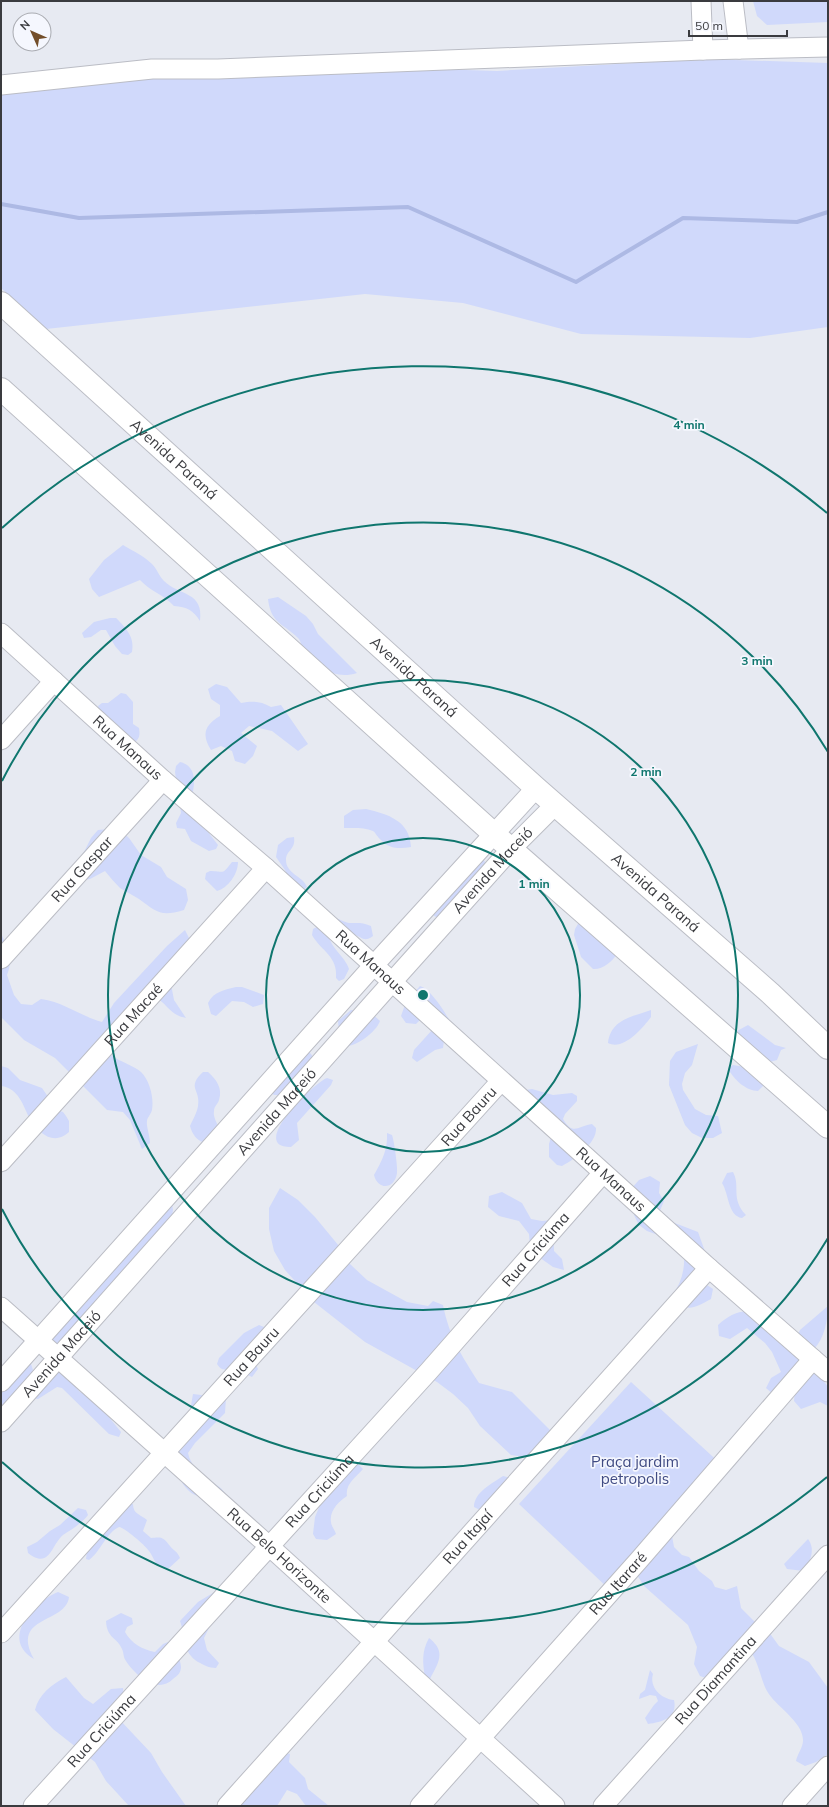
<svg xmlns="http://www.w3.org/2000/svg" width="829" height="1807" viewBox="0 0 829 1807" font-family="Mulish,sans-serif">
<style>
.green{fill:#d0d9fb}
.lines{fill:none;stroke-linecap:round;stroke-linejoin:round}
.stream{stroke:#adb9e4;stroke-width:4}
.minor-casing{stroke:#bbbdc5;stroke-width:21}
.major-casing{stroke:#bbbdc5;stroke-width:24}
.minor{stroke:#fff;stroke-width:19}
.major{stroke:#fff;stroke-width:22}
.ring{fill:none;stroke:#0f766e;stroke-width:2}
.labels{text-anchor:middle;stroke-width:3.5;stroke-linejoin:round;paint-order:stroke}
.street-label{font-size:15px;fill:#3a3b3f;stroke:#f5f7fe}
.park-label{font-size:15px;fill:#404b83;stroke:#f5f7fe}
.centre{fill:#0f766e;stroke:#f5f7fe;stroke-width:2}
.ring-label{font-size:12px;text-anchor:middle;font-weight:bold;fill:#0f766e;stroke:#f5f7fe;stroke-width:3.5;stroke-linejoin:round;paint-order:stroke}
</style>
<rect width="100%" height="100%" fill="#e7eaf2"/>
<g class="green">
<path d="M 753,1 L 828,1 L 828,22 L 767,25 L 757,16 Z"/>
<path d="M 705,59 L 828,63 L 828,327 L 750,338 L 581,334 L 463,303 L 365,294 L 46,329 L 1,288 L 1,93 L 217,62 L 497,71 Z"/>
<path d="M 123,545 C 133,551 144,556 152,564 C 157,569 159,576 164,581 C 179,596 204,591 200,621 C 193,610 187,607 174,606 C 164,595 150,591 140,580 L 99,597 L 92,589 L 89,579 L 104,560 Z"/>
<path d="M 278,597 L 306,616 L 313,624 L 318,634 L 357,673 C 335,680 319,668 304,652 C 301,648 302,642 298,638 C 283,623 271,624 268,599 Z"/>
<path d="M 110,618 L 116,618 C 126,628 135,637 132,652 L 128,655 L 122,654 L 115,646 L 106,630 L 101,630 L 91,637 L 84,638 L 82,633 L 94,622 Z"/>
<path d="M 216,684 L 227,687 L 241,703 C 253,701 260,701 271,707 L 281,705 L 308,744 L 298,751 L 272,731 L 249,726 L 241,733 L 257,746 L 253,756 L 245,764 L 235,761 L 232,751 L 221,746 L 211,750 C 201,734 205,725 220,716 L 220,705 L 211,699 L 208,689 Z"/>
<path d="M 121,693 L 126,694 L 133,702 L 133,724 L 139,728 C 140,734 140,738 135,742 L 101,718 L 98,706 L 102,703 L 108,703 Z"/>
<path d="M 180,762 C 198,766 195,786 191,800 L 208,832 L 218,845 L 216,849 L 209,851 L 191,841 L 185,829 L 177,828 L 176,823 L 181,813 L 175,772 L 176,766 Z"/>
<path d="M 366,809 C 388,814 410,821 411,847 C 400,849 389,849 381,840 C 377,837 376,833 373,831 C 364,827 353,828 344,828 L 344,816 L 353,810 Z"/>
<path d="M 109,829 L 121,831 L 129,838 L 141,855 L 161,867 L 167,877 L 186,889 L 188,900 L 184,910 C 160,917 157,912 139,899 C 133,895 126,892 120,888 C 115,883 110,877 105,871 L 90,879 L 84,880 L 77,866 L 91,838 L 98,830 Z"/>
<path d="M 294,837 C 296,850 286,850 286,860 C 286,874 303,876 307,887 L 303,890 L 289,880 L 285,870 L 276,857 L 278,845 L 287,838 Z"/>
<path d="M 482,858 L 485,862 L 484,868 L 439,918 L 434,916 L 431,910 Z"/>
<path d="M 232,862 L 238,862 C 238,874 228,888 217,891 L 205,879 L 206,873 L 210,871 C 225,871 221,876 232,862 Z"/>
<path d="M 333,918 C 339,918 343,922 349,923 C 358,923 362,922 371,926 L 373,936 C 364,943 362,937 353,934 C 346,932 336,934 329,935 C 330,948 345,956 349,969 L 344,979 L 339,981 L 336,978 C 338,956 321,951 312,935 L 313,929 Z"/>
<path d="M 581,919 L 617,954 C 612,962 602,970 593,969 L 581,957 L 574,935 L 575,929 Z"/>
<path d="M 185,930 L 190,940 L 170,979 L 174,1000 L 186,1018 C 167,1014 168,1002 152,996 L 112,1043 L 111,1055 C 120,1062 133,1065 141,1072 C 150,1081 154,1098 152,1110 C 151,1114 147,1118 147,1121 C 146,1126 150,1136 150,1143 L 142,1149 L 130,1120 L 123,1112 L 107,1110 L 55,1058 L 24,1040 L 1,1017 L 1,933 C 7,949 14,958 7,975 L 14,995 L 21,1004 L 32,1005 L 41,999 C 64,1002 80,1016 102,1022 L 114,1003 L 167,946 Z"/>
<path d="M 420,986 C 431,989 447,1015 452,1025 L 444,1040 L 443,1048 L 435,1050 L 417,1062 L 412,1058 L 414,1050 L 433,1029 L 424,1016 L 416,1024 L 406,1023 L 401,1016 L 406,1002 Z"/>
<path d="M 236,987 L 242,987 L 264,995 L 263,1004 L 253,1007 L 244,1002 L 232,1001 L 216,1016 L 211,1014 L 208,1003 C 214,991 225,990 236,987 Z"/>
<path d="M 351,1010 L 369,1011 L 380,1021 C 376,1032 357,1046 346,1046 L 339,1032 L 338,1021 Z"/>
<path d="M 651,1010 L 651,1017 C 642,1029 623,1051 608,1043 C 611,1019 632,1017 651,1010 Z"/>
<path d="M 748,1025 L 775,1045 L 786,1048 L 781,1050 L 777,1060 L 766,1063 L 743,1041 L 737,1031 Z"/>
<path d="M 698,1044 L 692,1065 L 685,1073 L 682,1084 L 683,1090 L 695,1109 L 706,1115 L 718,1116 L 722,1133 L 713,1138 L 702,1138 L 692,1133 L 685,1125 L 669,1085 L 670,1061 L 676,1052 Z"/>
<path d="M 307,1049 L 314,1058 L 280,1095 L 274,1095 L 270,1091 Z"/>
<path d="M 733,1065 L 745,1067 L 766,1083 L 758,1091 C 746,1091 733,1079 728,1068 Z"/>
<path d="M 1,1066 L 8,1068 L 20,1080 L 42,1088 L 57,1110 L 63,1112 L 66,1116 L 69,1121 L 69,1132 C 54,1146 39,1134 30,1119 C 23,1106 19,1088 1,1086 Z"/>
<path d="M 203,1072 L 208,1072 C 216,1079 223,1088 219,1100 C 218,1104 214,1106 214,1111 C 213,1116 216,1121 218,1126 L 239,1125 L 240,1131 L 223,1146 C 207,1144 195,1144 190,1126 C 193,1119 197,1113 198,1106 C 201,1089 186,1088 203,1072 Z"/>
<path d="M 327,1078 L 333,1080 L 331,1085 L 297,1123 L 299,1140 L 291,1147 C 247,1148 313,1083 327,1078 Z"/>
<path d="M 532,1089 L 553,1095 L 572,1093 L 577,1096 L 577,1101 L 565,1114 L 563,1119 C 573,1136 578,1126 592,1124 L 596,1128 C 597,1143 575,1159 562,1166 L 557,1165 L 549,1157 L 549,1144 L 554,1127 L 526,1090 Z"/>
<path d="M 387,1133 L 392,1135 C 394,1140 398,1168 397,1173 C 395,1189 378,1191 374,1175 C 382,1161 388,1149 387,1133 Z"/>
<path d="M 733,1172 C 741,1187 730,1198 746,1215 L 742,1218 C 728,1216 729,1194 722,1183 L 727,1173 Z"/>
<path d="M 650,1176 L 660,1182 L 659,1193 L 664,1201 L 659,1213 L 667,1220 L 698,1232 L 707,1257 L 704,1283 L 713,1289 L 711,1299 C 693,1309 685,1313 672,1296 C 681,1283 685,1271 684,1254 L 658,1235 L 647,1231 L 639,1225 L 634,1215 L 631,1189 L 639,1180 Z"/>
<path d="M 280,1188 L 298,1200 L 315,1217 L 339,1246 L 350,1264 L 367,1280 L 407,1302 L 428,1306 L 433,1301 L 443,1305 C 450,1339 461,1354 479,1383 L 512,1392 L 551,1431 L 530,1458 L 511,1455 L 480,1426 L 468,1408 L 453,1394 L 437,1382 L 365,1342 L 314,1302 L 285,1270 L 274,1251 L 269,1229 L 269,1208 Z"/>
<path d="M 502,1192 L 522,1203 L 531,1219 L 542,1221 L 553,1220 L 554,1251 L 562,1259 L 564,1270 L 553,1267 L 536,1255 L 530,1246 L 529,1234 L 519,1221 L 499,1216 L 488,1207 L 489,1196 Z"/>
<path d="M 171,1199 L 173,1210 L 171,1221 L 93,1308 L 84,1314 L 77,1322 L 73,1332 L 56,1346 L 51,1340 Z"/>
<path d="M 828,1306 C 828,1320 824,1339 814,1349 L 797,1336 L 800,1330 Z"/>
<path d="M 748,1311 L 818,1373 L 828,1387 L 828,1406 L 820,1402 L 801,1409 L 794,1401 L 795,1390 L 774,1395 L 766,1388 L 771,1378 L 781,1372 L 772,1352 L 765,1343 L 747,1328 L 730,1339 L 719,1336 L 718,1325 C 728,1316 735,1312 748,1311 Z"/>
<path d="M 259,1325 L 264,1327 L 268,1331 L 254,1361 L 258,1369 L 252,1377 C 247,1375 242,1372 237,1370 C 228,1367 223,1374 217,1364 L 219,1358 L 244,1333 Z"/>
<path d="M 30,1361 L 33,1370 L 28,1381 L 1,1415 L 1,1369 Z"/>
<path d="M 55,1369 L 65,1375 L 80,1392 L 91,1398 L 99,1405 L 121,1432 L 119,1437 L 109,1434 L 62,1388 L 57,1387 L 38,1399 L 32,1398 Z"/>
<path d="M 631,1382 L 723,1466 L 609,1589 L 519,1504 Z"/>
<path d="M 193,1394 L 226,1398 L 225,1413 L 195,1443 L 188,1453 C 190,1464 199,1472 207,1479 C 214,1485 221,1485 225,1494 L 222,1499 C 213,1498 203,1498 195,1495 C 175,1485 173,1453 169,1434 L 190,1411 Z"/>
<path d="M 357,1463 L 363,1469 C 356,1477 345,1484 347,1496 C 339,1501 329,1511 331,1522 C 331,1526 335,1530 336,1534 L 327,1540 L 316,1539 L 313,1534 L 315,1517 L 320,1505 Z"/>
<path d="M 503,1476 L 511,1478 L 486,1513 L 474,1507 C 474,1492 493,1483 503,1476 Z"/>
<path d="M 122,1504 L 133,1504 C 133,1514 140,1514 147,1520 L 143,1531 L 151,1538 C 162,1537 163,1537 170,1546 C 173,1550 178,1552 180,1558 L 168,1569 C 155,1568 155,1559 149,1551 C 145,1545 125,1528 119,1527 C 106,1533 101,1551 89,1560 L 86,1559 L 87,1551 Z"/>
<path d="M 78,1508 L 86,1510 L 88,1515 C 81,1524 72,1529 63,1535 C 51,1545 50,1570 28,1553 L 27,1547 L 37,1542 L 50,1531 L 60,1525 Z"/>
<path d="M 669,1533 L 672,1536 L 674,1547 L 682,1555 L 689,1557 L 699,1571 L 712,1581 L 715,1587 L 726,1590 L 737,1586 L 741,1608 L 756,1623 L 766,1628 L 779,1646 L 809,1662 L 828,1688 L 828,1754 L 816,1762 L 805,1766 L 796,1761 C 797,1755 803,1747 803,1741 C 804,1722 775,1706 767,1691 C 760,1678 759,1662 749,1649 L 706,1678 L 700,1676 L 694,1664 L 697,1647 L 688,1625 L 644,1586 L 637,1575 Z"/>
<path d="M 808,1539 C 816,1550 810,1561 804,1571 L 787,1569 L 784,1564 Z"/>
<path d="M 221,1588 L 209,1628 L 204,1638 L 207,1650 L 219,1663 L 216,1668 C 209,1668 204,1665 198,1662 C 182,1652 186,1637 180,1621 L 198,1602 Z"/>
<path d="M 58,1592 L 69,1597 C 66,1624 10,1615 34,1659 C 0,1639 33,1602 58,1592 Z"/>
<path d="M 121,1613 L 132,1618 L 133,1624 L 127,1627 L 125,1632 C 131,1643 143,1650 155,1652 L 163,1644 L 168,1642 C 173,1650 181,1658 181,1667 C 181,1673 177,1676 173,1679 C 157,1695 135,1675 126,1661 C 123,1657 124,1653 122,1649 C 117,1637 107,1639 106,1621 Z"/>
<path d="M 429,1638 C 447,1652 438,1663 430,1679 L 425,1678 C 423,1664 421,1652 429,1638 Z"/>
<path d="M 650,1670 L 653,1674 C 649,1687 661,1699 674,1700 C 678,1718 662,1722 648,1724 L 645,1718 L 654,1705 L 658,1701 L 656,1696 L 650,1695 L 639,1699 L 640,1694 L 645,1690 Z"/>
<path d="M 66,1677 L 84,1698 L 93,1704 L 111,1689 L 123,1688 L 124,1699 L 119,1719 L 151,1753 L 162,1772 L 186,1806 L 129,1806 L 106,1781 L 95,1762 L 53,1729 L 35,1710 C 39,1694 51,1685 66,1677 Z"/>
<path d="M 279,1751 L 290,1754 L 289,1762 L 305,1778 L 308,1789 L 329,1806 L 306,1806 L 297,1794 L 287,1790 L 277,1806 L 234,1806 Z"/>
</g>
<g class="lines">
<path class="stream" d="M 1,204 L 79,218 L 408,207 L 576,282 L 683,218 L 797,222 L 828,212"/>
<defs>
<g id="minor">
<path d="M 701,1 L 703,50"/>
<path d="M 733,1 L 739,49"/>
<path d="M 1,85 L 152,69 L 218,69 L 703,50 L 828,47"/>
<path id="s1" d="M 1,633 L 163,780 L 266,868 L 709,1268 L 828,1372"/>
<path d="M 1,740 L 54,681"/>
<path id="s2" d="M 1,959 L 163,780"/>
<path id="s3" d="M 1,1162 L 266,868"/>
<path id="s4" d="M 1,1307 L 269,1546 L 555,1806"/>
<path d="M 1,1382 L 374,965 L 536,788"/>
<path id="s5" d="M 1,1422 L 392,982 L 512,848 L 555,805"/>
<path id="s6" d="M 1,1633 L 501,1081"/>
<path id="s7" d="M 33,1806 L 429,1371 L 603,1173"/>
<path id="s8" d="M 227,1806 L 709,1268"/>
<path id="s9" d="M 420,1806 L 639,1560 L 813,1359"/>
<path id="s10" d="M 603,1806 L 828,1555"/>
<path d="M 792,1806 L 828,1766"/>
</g>
<g id="major">
<path id="s11" d="M 1,303 L 536,788 L 770,993 L 828,1048"/>
<path d="M 1,389 L 494,834 L 828,1127"/>
</g>
</defs>
<use href="#minor" class="minor-casing"/>
<use href="#major" class="major-casing"/>
<use href="#minor" class="minor"/>
<use href="#major" class="major"/>
</g>
<g class="ring">
<circle cx="423" cy="995" r="157"/>
<circle cx="423" cy="995" r="315"/>
<path d="M828 1238A472 472 0 0 1 2 1209M2 781A472 472 0 0 1 828 752"/>
<path d="M827 1477A629 629 0 0 1 2 1462M2 528A629 629 0 0 1 827 513"/>
</g>
<g class="labels">
<g class="street-label">
<text dy="5" stroke="none"><textPath href="#s11" startOffset="233">Avenida Paraná</textPath></text>
<text dy="5" stroke="none"><textPath href="#s11" startOffset="557">Avenida Paraná</textPath></text>
<text dy="5" stroke="none"><textPath href="#s1" startOffset="171">Rua Manaus</textPath></text>
<text dy="5" stroke="none"><textPath href="#s2" startOffset="121">Rua Gaspar</textPath></text>
<text dy="5" stroke="none"><textPath href="#s5" startOffset="739">Avenida Maceió</textPath></text>
<text dy="5" stroke="none"><textPath href="#s11" startOffset="881">Avenida Paraná</textPath></text>
<text dy="5" stroke="none"><textPath href="#s1" startOffset="495">Rua Manaus</textPath></text>
<text dy="5" stroke="none"><textPath href="#s3" startOffset="198">Rua Macaé</textPath></text>
<text dy="5" stroke="none"><textPath href="#s5" startOffset="415">Avenida Maceió</textPath></text>
<text dy="5" stroke="none"><textPath href="#s6" startOffset="697">Rua Bauru</textPath></text>
<text dy="5" stroke="none"><textPath href="#s1" startOffset="819">Rua Manaus</textPath></text>
<text dy="5" stroke="none"><textPath href="#s7" startOffset="750">Rua Criciúma</textPath></text>
<text dy="5" stroke="none"><textPath href="#s5" startOffset="91">Avenida Maceió</textPath></text>
<text dy="5" stroke="none"><textPath href="#s6" startOffset="373">Rua Bauru</textPath></text>
<text dy="5" stroke="none"><textPath href="#s7" startOffset="426">Rua Criciúma</textPath></text>
<text dy="5" stroke="none"><textPath href="#s8" startOffset="361">Rua Itajaí</textPath></text>
<text dy="5" stroke="none"><textPath href="#s4" startOffset="373">Rua Belo Horizonte</textPath></text>
<text dy="5" stroke="none"><textPath href="#s9" startOffset="298">Rua Itararé</textPath></text>
<text dy="5" stroke="none"><textPath href="#s10" startOffset="169">Rua Diamantina</textPath></text>
<text dy="5" stroke="none"><textPath href="#s7" startOffset="102">Rua Criciúma</textPath></text>
</g>
<g class="park-label">
<text x="635" y="1467">Praça jardim<tspan x="635" dy="17">petropolis</tspan></text>
</g>
</g>
<circle cx="423" cy="995" r="6" class="centre"/>
<g class="ring-label">
<text x="689" y="429">4 min</text>
<text x="757" y="665">3 min</text>
<text x="646" y="776">2 min</text>
<text x="534" y="888">1 min</text>
</g>
<rect width="829" height="1807" fill="none" stroke="#3a3b3f" stroke-width="4"/>
<g transform="translate(32 32) rotate(315)"><circle r="19" fill="#f5f7fe" stroke="#aaacb2"/>
<path d="M0-3L7 15L0 10L-7 15Z" fill="#734e2a"/>
<text y="-6" font-size="11" font-weight="bold" text-anchor="middle" fill="#3a3b3f">N</text>
</g>
<path d="M689 30v6h98v-6" fill="none" stroke="#3a3b3f" stroke-width="2"/>
<text x="695" y="30" font-size="12" fill="#3a3b3f" stroke="#f5f7fe" stroke-width="3" paint-order="stroke">50 m</text>
</svg>
